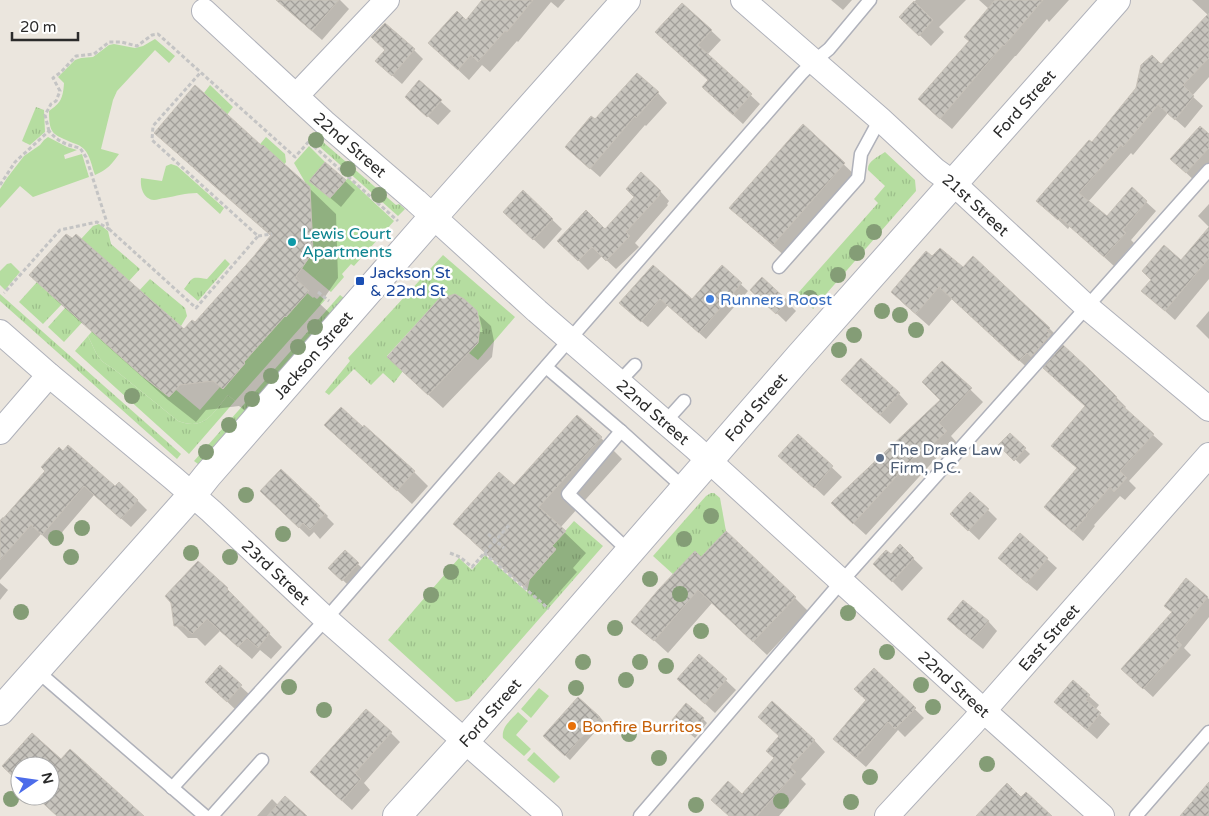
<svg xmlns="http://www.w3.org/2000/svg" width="1209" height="816" viewBox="0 0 1209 816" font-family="'Varela Round',sans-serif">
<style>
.grass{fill:url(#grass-tufts)}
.garden{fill:#b5dda0}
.shadow{fill:#0003}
.building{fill:url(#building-cross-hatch);stroke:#c7c1b8}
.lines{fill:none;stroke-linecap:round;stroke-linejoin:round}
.service-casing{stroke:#afb1ba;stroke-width:15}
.minor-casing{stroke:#afb1ba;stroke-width:26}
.secondary-casing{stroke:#afb1ba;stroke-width:30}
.path{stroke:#c4c4c4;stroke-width:3;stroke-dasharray:4 2.5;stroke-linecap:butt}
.service{stroke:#fff;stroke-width:12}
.minor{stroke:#fff;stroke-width:24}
.secondary{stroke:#fff;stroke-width:28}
.tree{fill:#849d76}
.culture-dot{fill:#0f9aa8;stroke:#fff;stroke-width:2}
.transit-dot{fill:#1a4fb4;stroke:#fff;stroke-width:2}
.shop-dot{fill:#3f7fe0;stroke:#fff;stroke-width:2}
.service-dot{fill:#5c6f8a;stroke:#fff;stroke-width:2}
.food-dot{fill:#e8710a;stroke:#fff;stroke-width:2}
.labels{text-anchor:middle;stroke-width:5;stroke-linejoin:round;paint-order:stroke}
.street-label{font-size:16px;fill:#2b2b2b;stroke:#fff}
.culture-label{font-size:16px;fill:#0d838f;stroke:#fff;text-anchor:start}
.transit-label{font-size:16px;fill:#164399;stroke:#fff;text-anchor:start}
.shop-label{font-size:16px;fill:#366cbe;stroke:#fff;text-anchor:start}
.service-label{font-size:16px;fill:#4e5e75;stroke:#fff;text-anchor:start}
.food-label{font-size:16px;fill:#c56008;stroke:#fff;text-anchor:start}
</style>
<defs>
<pattern id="grass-tufts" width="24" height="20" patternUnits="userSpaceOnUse" patternTransform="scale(1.25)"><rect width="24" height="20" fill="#b5dda0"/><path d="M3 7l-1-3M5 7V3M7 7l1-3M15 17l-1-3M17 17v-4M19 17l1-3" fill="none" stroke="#9cbe8a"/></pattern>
<pattern id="building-cross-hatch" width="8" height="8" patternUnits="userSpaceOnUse" patternTransform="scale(1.25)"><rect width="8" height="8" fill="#c7c4bd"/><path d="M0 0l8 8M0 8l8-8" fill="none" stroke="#a29f9a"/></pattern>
</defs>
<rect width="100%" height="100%" fill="#ebe6de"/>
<g class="grass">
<path d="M 36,107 L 44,110 L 45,132 L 30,145 L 22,141 Z"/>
<path d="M 316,136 L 396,205 L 399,204 L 405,209 L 398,216 L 312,140 Z"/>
<path d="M 885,152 L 915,180 L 916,191 L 813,309 L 798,293 L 878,203 L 874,199 L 885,186 L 868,170 C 867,161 878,157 885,152 Z"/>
<path d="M 99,224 L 108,231 L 111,244 L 140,269 L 129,281 L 81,239 L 93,226 Z"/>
<path d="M 443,255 L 515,317 L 478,360 L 469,353 L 478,343 L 480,326 L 477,311 L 464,299 L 455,295 L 439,299 L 387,356 L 403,371 L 394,383 L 383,373 L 371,385 L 354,369 L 329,395 L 325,392 L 350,361 L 348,358 Z"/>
<path d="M 225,259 L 230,264 L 198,301 L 184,289 C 194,276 191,277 207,279 Z"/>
<path d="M 150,279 L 185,308 L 187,316 L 181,326 L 165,312 L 160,316 L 135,295 Z"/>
<path d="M 37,282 L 55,299 L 60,293 L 62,304 L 43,324 L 19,302 Z"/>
<path d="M 0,294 L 181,454 L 177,459 L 0,301 Z"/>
<path d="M 340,295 L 344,298 L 198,464 L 194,461 Z"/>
<path d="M 66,307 L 87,317 L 64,342 L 48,327 Z"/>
<path d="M 88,336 L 97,355 L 103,362 L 115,370 L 178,421 C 205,431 212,414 228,395 L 235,401 L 189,454 L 75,351 Z"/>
<path d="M 711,493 L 714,493 L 720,498 L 726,531 L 701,557 L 674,575 L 653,556 L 706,496 Z"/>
<path d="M 574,521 L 603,546 L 469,699 L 456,702 L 388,640 L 459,558 L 472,570 L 485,555 L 527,592 L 530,579 L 556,550 L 552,546 Z"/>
</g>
<g class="garden">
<path d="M 155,39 L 175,56 L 169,63 L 155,50 L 117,91 L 113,100 L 101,149 L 119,154 C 112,164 107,170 95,175 C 92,167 90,155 84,149 C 81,146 77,144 73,143 C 53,134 49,135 49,111 C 61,103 63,98 64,83 L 58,77 L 75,60 L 81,58 L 93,57 L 109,45 L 114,44 L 135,48 L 143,46 Z"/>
<path d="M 210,85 L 233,107 L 223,120 L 216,115 L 221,108 L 204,93 Z"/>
<path d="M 48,137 L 67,147 L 77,150 L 64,155 L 65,159 L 82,154 L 89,177 L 33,197 L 20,186 L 0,208 L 0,189 L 7,178 L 24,156 L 40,145 L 44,140 Z"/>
<path d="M 266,137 L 285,154 L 286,162 L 281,169 L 263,145 L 257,151 L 256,149 Z"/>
<path d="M 309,146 L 325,162 L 310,181 L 330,198 L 348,178 L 394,221 L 354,266 L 351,264 L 342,274 L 344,277 L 331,292 L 302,268 L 313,252 L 312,221 L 308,213 L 291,198 L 305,182 L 294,163 Z"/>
<path d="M 171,164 L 177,166 L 224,208 L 220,214 L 197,193 C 186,193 176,196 165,198 C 162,198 157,200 154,200 C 143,199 140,187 141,178 L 162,181 L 166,166 Z"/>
<path d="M 11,263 L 20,272 L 5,290 L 0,285 L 0,271 L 7,264 Z"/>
<path d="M 307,293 L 313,298 L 314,297 L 317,299 L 320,296 L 325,300 L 235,401 L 228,395 C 212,414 205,431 178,421 L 115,370 L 103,362 L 97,355 L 88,336 L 96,327 L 169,397 L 176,390 L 200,410 L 220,387 L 223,389 L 245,364 L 238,358 L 280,320 Z"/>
<path d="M 539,688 L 549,696 L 531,718 L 521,709 Z"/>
<path d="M 518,712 L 528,721 L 516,735 L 531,749 L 524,756 L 503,738 C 501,727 511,720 518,712 Z"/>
<path d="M 534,752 L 560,777 L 554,783 L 527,760 Z"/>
</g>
<g class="shadow">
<path d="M 294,0 L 340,0 L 349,9 L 322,40 L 297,18 Z"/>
<path d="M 484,0 L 565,0 L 558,8 L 551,2 L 518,42 L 517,41 L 490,72 L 482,65 L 469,80 L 441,54 Z"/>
<path d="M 831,0 L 852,0 L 843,10 Z"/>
<path d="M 916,0 L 966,0 L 939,27 L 944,32 L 931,46 L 901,17 Z"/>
<path d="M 979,0 L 1069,0 L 1049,22 L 1047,19 L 1016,56 L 1015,56 L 952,129 L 930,110 L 989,9 Z"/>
<path d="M 1192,0 L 1209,0 L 1209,77 L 1192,96 L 1203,106 L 1185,128 L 1168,113 L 1133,155 L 1131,153 L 1088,202 L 1107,218 L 1146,202 L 1156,211 L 1131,240 L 1134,243 L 1114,266 L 1070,226 L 1068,229 L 1038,201 L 1208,15 Z"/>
<path d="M 683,4 L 721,40 L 707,55 L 760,104 L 743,124 L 713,97 L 710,80 Z"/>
<path d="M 386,50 L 414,50 L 423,59 L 402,84 L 386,70 Z"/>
<path d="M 419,82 L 451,111 L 438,125 L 416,106 Z"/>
<path d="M 658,93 L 667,103 L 646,126 L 645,125 L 600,177 L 576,156 L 595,121 Z"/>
<path d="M 803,126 L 857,177 L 786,257 L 743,220 L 731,208 Z"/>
<path d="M 156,133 L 262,148 L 309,188 L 336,214 L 338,278 L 320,304 L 334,317 L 249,414 L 239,406 L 206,410 L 196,422 L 168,400 L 57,301 L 31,275 L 184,331 L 195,324 L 272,237 L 182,158 Z"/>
<path d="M 1209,136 L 1209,168 L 1196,182 L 1181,168 Z"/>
<path d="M 345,181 L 355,190 L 341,207 L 321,190 Z"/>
<path d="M 660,191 L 669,201 L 667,204 L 668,205 L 635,243 L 639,247 L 616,269 L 602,256 L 588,270 L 559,241 L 605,230 Z"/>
<path d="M 523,192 L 562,229 L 544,249 L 514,221 Z"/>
<path d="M 1209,204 L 1209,227 L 1198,216 Z"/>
<path d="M 1209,239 L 1209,279 L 1175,320 L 1153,300 L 1181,262 Z"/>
<path d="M 932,258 L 963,269 L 1049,328 L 1062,341 L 1059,344 L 1089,370 L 1126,407 L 1124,409 L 1163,444 L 1129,481 L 1136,488 L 1125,500 L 1120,496 L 1094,525 L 1095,526 L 1083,541 L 1055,516 L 1078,469 L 1053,446 L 1087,406 L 1040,365 L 1033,373 L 952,299 L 929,326 L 905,305 L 892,292 Z"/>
<path d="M 653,266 L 692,301 L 722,267 L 748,291 L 706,339 L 668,305 L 648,327 L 627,309 Z"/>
<path d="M 762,299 L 787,302 L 796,311 L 786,322 Z"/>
<path d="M 476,311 L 480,332 L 483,332 L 479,315 L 491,326 L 494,341 L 492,357 L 443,408 L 402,371 Z"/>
<path d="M 1209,311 L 1209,339 L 1196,326 Z"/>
<path d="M 942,362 L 983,402 L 951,436 L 958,444 L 944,458 L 940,454 L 866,535 L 845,516 L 942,401 Z"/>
<path d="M 852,390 L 899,394 L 908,404 L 890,424 Z"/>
<path d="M 326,425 L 414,472 L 428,486 L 412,504 Z"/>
<path d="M 1010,435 L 1030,454 L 1020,464 L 1000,445 Z"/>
<path d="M 798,436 L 842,477 L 824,496 L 790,465 Z"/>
<path d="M 601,438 L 622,459 L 560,528 L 586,553 L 573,568 L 577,572 L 546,607 L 476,545 L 455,524 L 514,487 Z"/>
<path d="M 46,471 L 115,488 L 137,500 L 147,510 L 131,527 L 94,495 L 52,544 L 41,534 L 0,580 L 0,520 L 3,517 L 4,518 Z"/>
<path d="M 281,471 L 328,516 L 327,517 L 334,524 L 320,539 L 314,532 L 309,537 L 271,500 Z"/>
<path d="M 988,510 L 997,519 L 979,540 L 961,523 Z"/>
<path d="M 900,546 L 923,568 L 902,591 L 875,564 L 891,556 Z"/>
<path d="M 345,552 L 362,568 L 347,584 L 330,568 Z"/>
<path d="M 701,559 L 795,598 L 808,611 L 767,655 L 712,603 L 668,653 L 633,621 Z"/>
<path d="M 1047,559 L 1057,568 L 1037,591 L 1009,568 Z"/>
<path d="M 199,563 L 240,602 L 239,603 L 282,647 L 271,659 L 260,650 L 252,659 L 220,631 L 205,646 L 197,638 L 188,638 L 175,625 L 172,602 Z"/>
<path d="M 1186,580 L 1209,599 L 1209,617 L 1184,648 L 1191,655 L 1153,697 L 1132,678 L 1173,613 L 1165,606 Z"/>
<path d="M 0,583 L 8,590 L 0,600 Z"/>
<path d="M 948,619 L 988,621 L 997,631 L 983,649 L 958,629 Z"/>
<path d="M 700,656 L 736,690 L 715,713 L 688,688 Z"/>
<path d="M 220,667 L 251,696 L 237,711 L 216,691 Z"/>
<path d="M 874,670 L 924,718 L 905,737 L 898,730 L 866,767 L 844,748 L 867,701 Z"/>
<path d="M 1073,682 L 1099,705 L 1095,710 L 1110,724 L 1097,739 L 1065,711 Z"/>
<path d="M 600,717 L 604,722 L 570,760 L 549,740 Z"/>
<path d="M 703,719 L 707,723 L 695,738 L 678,724 Z"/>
<path d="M 391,733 L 400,742 L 364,783 L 370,790 L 352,810 L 321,782 Z"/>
<path d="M 814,740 L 825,752 L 801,779 L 806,784 L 779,816 L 729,816 L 742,796 Z"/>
<path d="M 272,799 L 278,805 L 306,816 L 257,816 Z"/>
</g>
<g class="building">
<path d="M 276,0 L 339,0 L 312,31 Z"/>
<path d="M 482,0 L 533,0 L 507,32 L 505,31 L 478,62 L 471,55 L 458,70 L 428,43 L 457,11 L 466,20 Z"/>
<path d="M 995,0 L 1043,0 L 1004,46 L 1003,45 L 940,119 L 918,99 L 969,41 L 964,37 Z"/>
<path d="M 914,1 L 933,20 L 919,36 L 899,17 Z"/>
<path d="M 682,3 L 712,30 L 698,45 L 752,94 L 733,115 L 702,87 L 708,80 L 655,32 Z"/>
<path d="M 1209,13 L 1209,58 L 1183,85 L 1194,96 L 1175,120 L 1158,105 L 1123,147 L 1121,145 L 1079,193 L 1107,216 L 1132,187 L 1147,201 L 1123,230 L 1126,233 L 1104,257 L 1060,218 L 1058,220 L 1036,201 L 1089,140 L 1092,142 L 1136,88 L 1141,65 L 1152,55 L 1161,64 Z"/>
<path d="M 385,23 L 415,49 L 392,76 L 375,61 L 385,50 L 371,37 Z"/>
<path d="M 637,73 L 659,92 L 636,118 L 635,116 L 590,169 L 565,147 L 591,116 L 595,119 Z"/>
<path d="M 419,80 L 442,100 L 427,117 L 405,97 Z"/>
<path d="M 195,85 L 262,146 L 263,145 L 310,187 L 313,252 L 295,278 L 309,291 L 286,317 L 285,316 L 244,362 L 245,363 L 223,389 L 213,381 L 180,385 L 169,397 L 141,375 L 29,275 L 66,234 L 72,238 L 76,234 L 184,329 L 192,320 L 195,322 L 254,256 L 271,235 L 154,133 Z"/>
<path d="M 803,124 L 845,163 L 773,245 L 729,208 Z"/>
<path d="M 1200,126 L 1209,134 L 1209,148 L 1186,173 L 1170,159 Z"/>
<path d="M 325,162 L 346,180 L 330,198 L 309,181 Z"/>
<path d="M 641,172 L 661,191 L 659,193 L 660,195 L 626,232 L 630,236 L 606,261 L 592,247 L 578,261 L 557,241 L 586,210 L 605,229 L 634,197 L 626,189 Z"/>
<path d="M 523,190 L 553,219 L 533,240 L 503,212 Z"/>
<path d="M 1209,227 L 1209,258 L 1165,311 L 1141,291 L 1151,280 L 1142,271 L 1164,245 L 1181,260 Z"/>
<path d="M 940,248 L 963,267 L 973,256 L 1050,328 L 1047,331 L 1051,334 L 1031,357 L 1027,353 L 1019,361 L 939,287 L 916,314 L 891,292 L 926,251 L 932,256 Z"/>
<path d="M 653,265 L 692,299 L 722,265 L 742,283 L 699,333 L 660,299 L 641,322 L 619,303 Z"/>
<path d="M 762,277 L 788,301 L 776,314 L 750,290 Z"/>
<path d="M 455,294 L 464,299 L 477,311 L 480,326 L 478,343 L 428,395 L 387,357 L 439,299 Z"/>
<path d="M 1063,345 L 1089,369 L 1117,397 L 1115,399 L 1154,434 L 1120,471 L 1127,478 L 1114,492 L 1110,487 L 1086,515 L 1087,516 L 1073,532 L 1044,507 L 1077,468 L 1051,446 L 1085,406 L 1043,368 Z"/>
<path d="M 861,358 L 900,393 L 880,415 L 841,380 Z"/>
<path d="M 942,361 L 972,388 L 939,423 L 947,431 L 930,447 L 927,443 L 853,524 L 831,503 L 940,400 L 922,382 Z"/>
<path d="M 341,407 L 363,427 L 364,425 L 415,471 L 397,491 L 324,425 Z"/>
<path d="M 577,415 L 602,437 L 539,507 L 566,531 L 552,546 L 556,549 L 524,586 L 453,524 L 499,472 L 514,485 Z"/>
<path d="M 1010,433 L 1026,448 L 1014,461 L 998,445 Z"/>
<path d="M 798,434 L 833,466 L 814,488 L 778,456 Z"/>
<path d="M 68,445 L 115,486 L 119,482 L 138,500 L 121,519 L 84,486 L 42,535 L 31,525 L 0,560 L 0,522 L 45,471 L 41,467 L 59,447 L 63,451 Z"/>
<path d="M 281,469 L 320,506 L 318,507 L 325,514 L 310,530 L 303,523 L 299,528 L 260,491 Z"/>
<path d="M 970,492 L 989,509 L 968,531 L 950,514 Z"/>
<path d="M 726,531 L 796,597 L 753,642 L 698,590 L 654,641 L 631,622 L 659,589 L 695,551 L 701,557 Z"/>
<path d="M 1020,533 L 1048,558 L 1027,583 L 998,558 Z"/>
<path d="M 900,544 L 914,558 L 892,582 L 873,564 L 886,550 L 891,554 Z"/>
<path d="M 345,550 L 359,563 L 342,581 L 328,568 Z"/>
<path d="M 198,561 L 228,588 L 227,589 L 270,633 L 258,648 L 247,638 L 238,647 L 207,619 L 192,634 L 183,626 L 174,626 L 171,603 L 165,596 Z"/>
<path d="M 1186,578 L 1208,597 L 1175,638 L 1182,645 L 1143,689 L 1121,669 L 1172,612 L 1164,606 Z"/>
<path d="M 963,600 L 989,621 L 972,640 L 947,619 Z"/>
<path d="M 699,654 L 727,679 L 705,704 L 677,679 Z"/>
<path d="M 220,665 L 242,685 L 227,702 L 205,682 Z"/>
<path d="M 874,668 L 916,708 L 895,729 L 888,722 L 856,758 L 833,739 L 866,700 L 854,689 Z"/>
<path d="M 1073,680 L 1090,695 L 1086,700 L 1101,713 L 1087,730 L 1054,702 Z"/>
<path d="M 578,697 L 600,717 L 565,756 L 543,736 Z"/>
<path d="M 772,701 L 815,740 L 790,767 L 796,772 L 757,816 L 729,816 L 711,800 L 728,781 L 742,794 L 774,758 L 766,751 L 779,736 L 758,717 Z"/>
<path d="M 686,703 L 704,718 L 690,735 L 672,720 Z"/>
<path d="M 366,709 L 392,732 L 355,773 L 361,779 L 342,801 L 310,772 Z"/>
<path d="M 32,733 L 61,759 L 70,749 L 144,816 L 57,816 L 35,796 L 50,796 L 50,766 L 20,766 L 20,783 L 2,766 Z"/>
<path d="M 1209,782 L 1209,816 L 1180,816 Z"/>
<path d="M 1007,783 L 1021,797 L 1026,792 L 1052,816 L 976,816 Z"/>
<path d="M 285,796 L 307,816 L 267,816 Z"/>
</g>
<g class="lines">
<defs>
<g id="service">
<path d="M 779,267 L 858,178 L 861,154 L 880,119"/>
<path d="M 546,367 L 621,431"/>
<path d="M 619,382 L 635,365"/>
<path d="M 665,422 L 684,401"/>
<path d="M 630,552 L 568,494 L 621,431 L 685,489"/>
<path d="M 36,670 L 205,816"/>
<path d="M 172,788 L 326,619 L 801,74 L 813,62 L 829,49 L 870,0"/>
<path d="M 212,816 L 262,760"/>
<path d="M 640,816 L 842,581 L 1209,170"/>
<path d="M 1136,816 L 1209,732"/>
</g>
<g id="minor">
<path id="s1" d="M 743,0 L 880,119 L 935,170 L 953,183 L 1087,307 L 1209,409"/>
<path id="s2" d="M 204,11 L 324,122 L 416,201 L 537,311 L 665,422 L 694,447 L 984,711 L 1102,816"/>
<path d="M 296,96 L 387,0"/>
<path id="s3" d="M 0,332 L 49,375 L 173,478 L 211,511 L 326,619 L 550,816"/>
<path d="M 0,432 L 49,375"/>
<path id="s4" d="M 887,816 L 973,723 L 1209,455"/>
</g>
<g id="secondary">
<path id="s5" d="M 0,711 L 192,495 L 207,476 L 433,217 L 626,0"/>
<path id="s6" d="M 397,816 L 465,741 L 799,357 L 1116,0"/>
</g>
</defs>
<use href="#service" class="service-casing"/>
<use href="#minor" class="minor-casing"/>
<use href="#secondary" class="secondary-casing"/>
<g class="path">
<path d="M 49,131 L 45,115 L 51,104 L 56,101 L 60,91 L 53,78 L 61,72 L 76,56 L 94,54 L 109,42 L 121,42 L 137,46 L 152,35 L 158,34 L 295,157 L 311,139"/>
<path d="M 309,142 L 398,221"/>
<path d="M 0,185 L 15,162 L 49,131 C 58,142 67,145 80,148 L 86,157 L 109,229 L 97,222 L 60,230 L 4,293"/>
<path d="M 109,229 L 196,308 L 258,236 L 152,140 L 153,126 L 201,72"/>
<path d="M 258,236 L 272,234"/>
<path d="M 318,292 L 329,301"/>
<path d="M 488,534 L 504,548"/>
<path d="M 450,553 L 460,557 L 472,567 L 510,524"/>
<path d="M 484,553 L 549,609"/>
</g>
<use href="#service" class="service"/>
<use href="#minor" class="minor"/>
<use href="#secondary" class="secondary"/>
</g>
<g class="tree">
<circle cx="316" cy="140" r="8"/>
<circle cx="348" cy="169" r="8"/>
<circle cx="379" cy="195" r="8"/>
<circle cx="874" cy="232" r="8"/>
<circle cx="857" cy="253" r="8"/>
<circle cx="838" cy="275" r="8"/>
<circle cx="810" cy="298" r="8"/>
<circle cx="882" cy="311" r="8"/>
<circle cx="900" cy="315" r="8"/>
<circle cx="315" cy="327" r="8"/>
<circle cx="916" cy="330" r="8"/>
<circle cx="854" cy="335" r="8"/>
<circle cx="298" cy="347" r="8"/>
<circle cx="839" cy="350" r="8"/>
<circle cx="271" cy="376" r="8"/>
<circle cx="132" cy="396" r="8"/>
<circle cx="252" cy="399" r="8"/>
<circle cx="229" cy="425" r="8"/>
<circle cx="206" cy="452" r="8"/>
<circle cx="246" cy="495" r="8"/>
<circle cx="711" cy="516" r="8"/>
<circle cx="82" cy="528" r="8"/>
<circle cx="283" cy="534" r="8"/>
<circle cx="56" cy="538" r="8"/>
<circle cx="684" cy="539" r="8"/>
<circle cx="191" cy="553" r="8"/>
<circle cx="71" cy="557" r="8"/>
<circle cx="230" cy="557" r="8"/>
<circle cx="451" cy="572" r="8"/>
<circle cx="650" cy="579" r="8"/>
<circle cx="680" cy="594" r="8"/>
<circle cx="431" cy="595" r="8"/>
<circle cx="21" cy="612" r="8"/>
<circle cx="848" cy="613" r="8"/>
<circle cx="615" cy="628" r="8"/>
<circle cx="701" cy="631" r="8"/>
<circle cx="887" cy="652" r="8"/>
<circle cx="583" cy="662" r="8"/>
<circle cx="640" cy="662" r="8"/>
<circle cx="666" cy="666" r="8"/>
<circle cx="626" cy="680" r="8"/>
<circle cx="921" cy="685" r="8"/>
<circle cx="289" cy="687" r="8"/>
<circle cx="576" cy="688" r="8"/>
<circle cx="933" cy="707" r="8"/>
<circle cx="324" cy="710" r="8"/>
<circle cx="629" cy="734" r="8"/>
<circle cx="659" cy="758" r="8"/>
<circle cx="987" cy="764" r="8"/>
<circle cx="870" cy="777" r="8"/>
<circle cx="11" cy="799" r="8"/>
<circle cx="781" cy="801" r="8"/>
<circle cx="851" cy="802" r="8"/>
<circle cx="696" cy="805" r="8"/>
</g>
<circle class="culture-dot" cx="292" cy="242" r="5"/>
<rect class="transit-dot" x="355" y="276" width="10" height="10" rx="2.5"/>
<circle class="shop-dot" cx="710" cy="299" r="5"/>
<circle class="service-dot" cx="880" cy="458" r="5"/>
<circle class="food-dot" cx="572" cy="726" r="5"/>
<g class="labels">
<g class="street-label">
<text dy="6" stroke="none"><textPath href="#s6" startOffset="949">Ford Street</textPath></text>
<text dy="6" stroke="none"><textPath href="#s2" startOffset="198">22nd Street</textPath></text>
<text dy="6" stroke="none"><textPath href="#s1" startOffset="310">21st Street</textPath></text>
<text dy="6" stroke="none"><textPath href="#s5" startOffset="474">Jackson Street</textPath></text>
<text dy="6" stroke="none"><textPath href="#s6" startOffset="544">Ford Street</textPath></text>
<text dy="6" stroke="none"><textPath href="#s2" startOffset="602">22nd Street</textPath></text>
<text dy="6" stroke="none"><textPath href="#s3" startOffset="366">23rd Street</textPath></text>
<text dy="6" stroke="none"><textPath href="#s4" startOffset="241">East Street</textPath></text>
<text dy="6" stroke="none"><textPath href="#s2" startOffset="1008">22nd Street</textPath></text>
<text dy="6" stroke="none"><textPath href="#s6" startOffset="139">Ford Street</textPath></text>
</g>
<g class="culture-label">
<text x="302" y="239">Lewis Court<tspan x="302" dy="18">Apartments</tspan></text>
</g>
<g class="transit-label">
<text x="370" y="278">Jackson St<tspan x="370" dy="18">&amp; 22nd St</tspan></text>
</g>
<g class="shop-label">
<text x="720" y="305">Runners Roost</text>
</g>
<g class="service-label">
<text x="890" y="455">The Drake Law<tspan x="890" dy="18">Firm, P.C.</tspan></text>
</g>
<g class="food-label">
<text x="582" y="732">Bonfire Burritos</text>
</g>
</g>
<g transform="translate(35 781) rotate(77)"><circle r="24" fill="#ffffff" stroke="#aaaaaa"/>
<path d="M0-4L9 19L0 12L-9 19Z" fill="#4d6cea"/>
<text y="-8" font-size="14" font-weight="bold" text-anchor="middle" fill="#2b2b2b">N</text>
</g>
<path d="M12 32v8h66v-8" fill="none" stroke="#2b2b2b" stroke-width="2.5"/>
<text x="20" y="32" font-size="15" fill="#2b2b2b" stroke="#ffffff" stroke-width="4" paint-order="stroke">20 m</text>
</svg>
